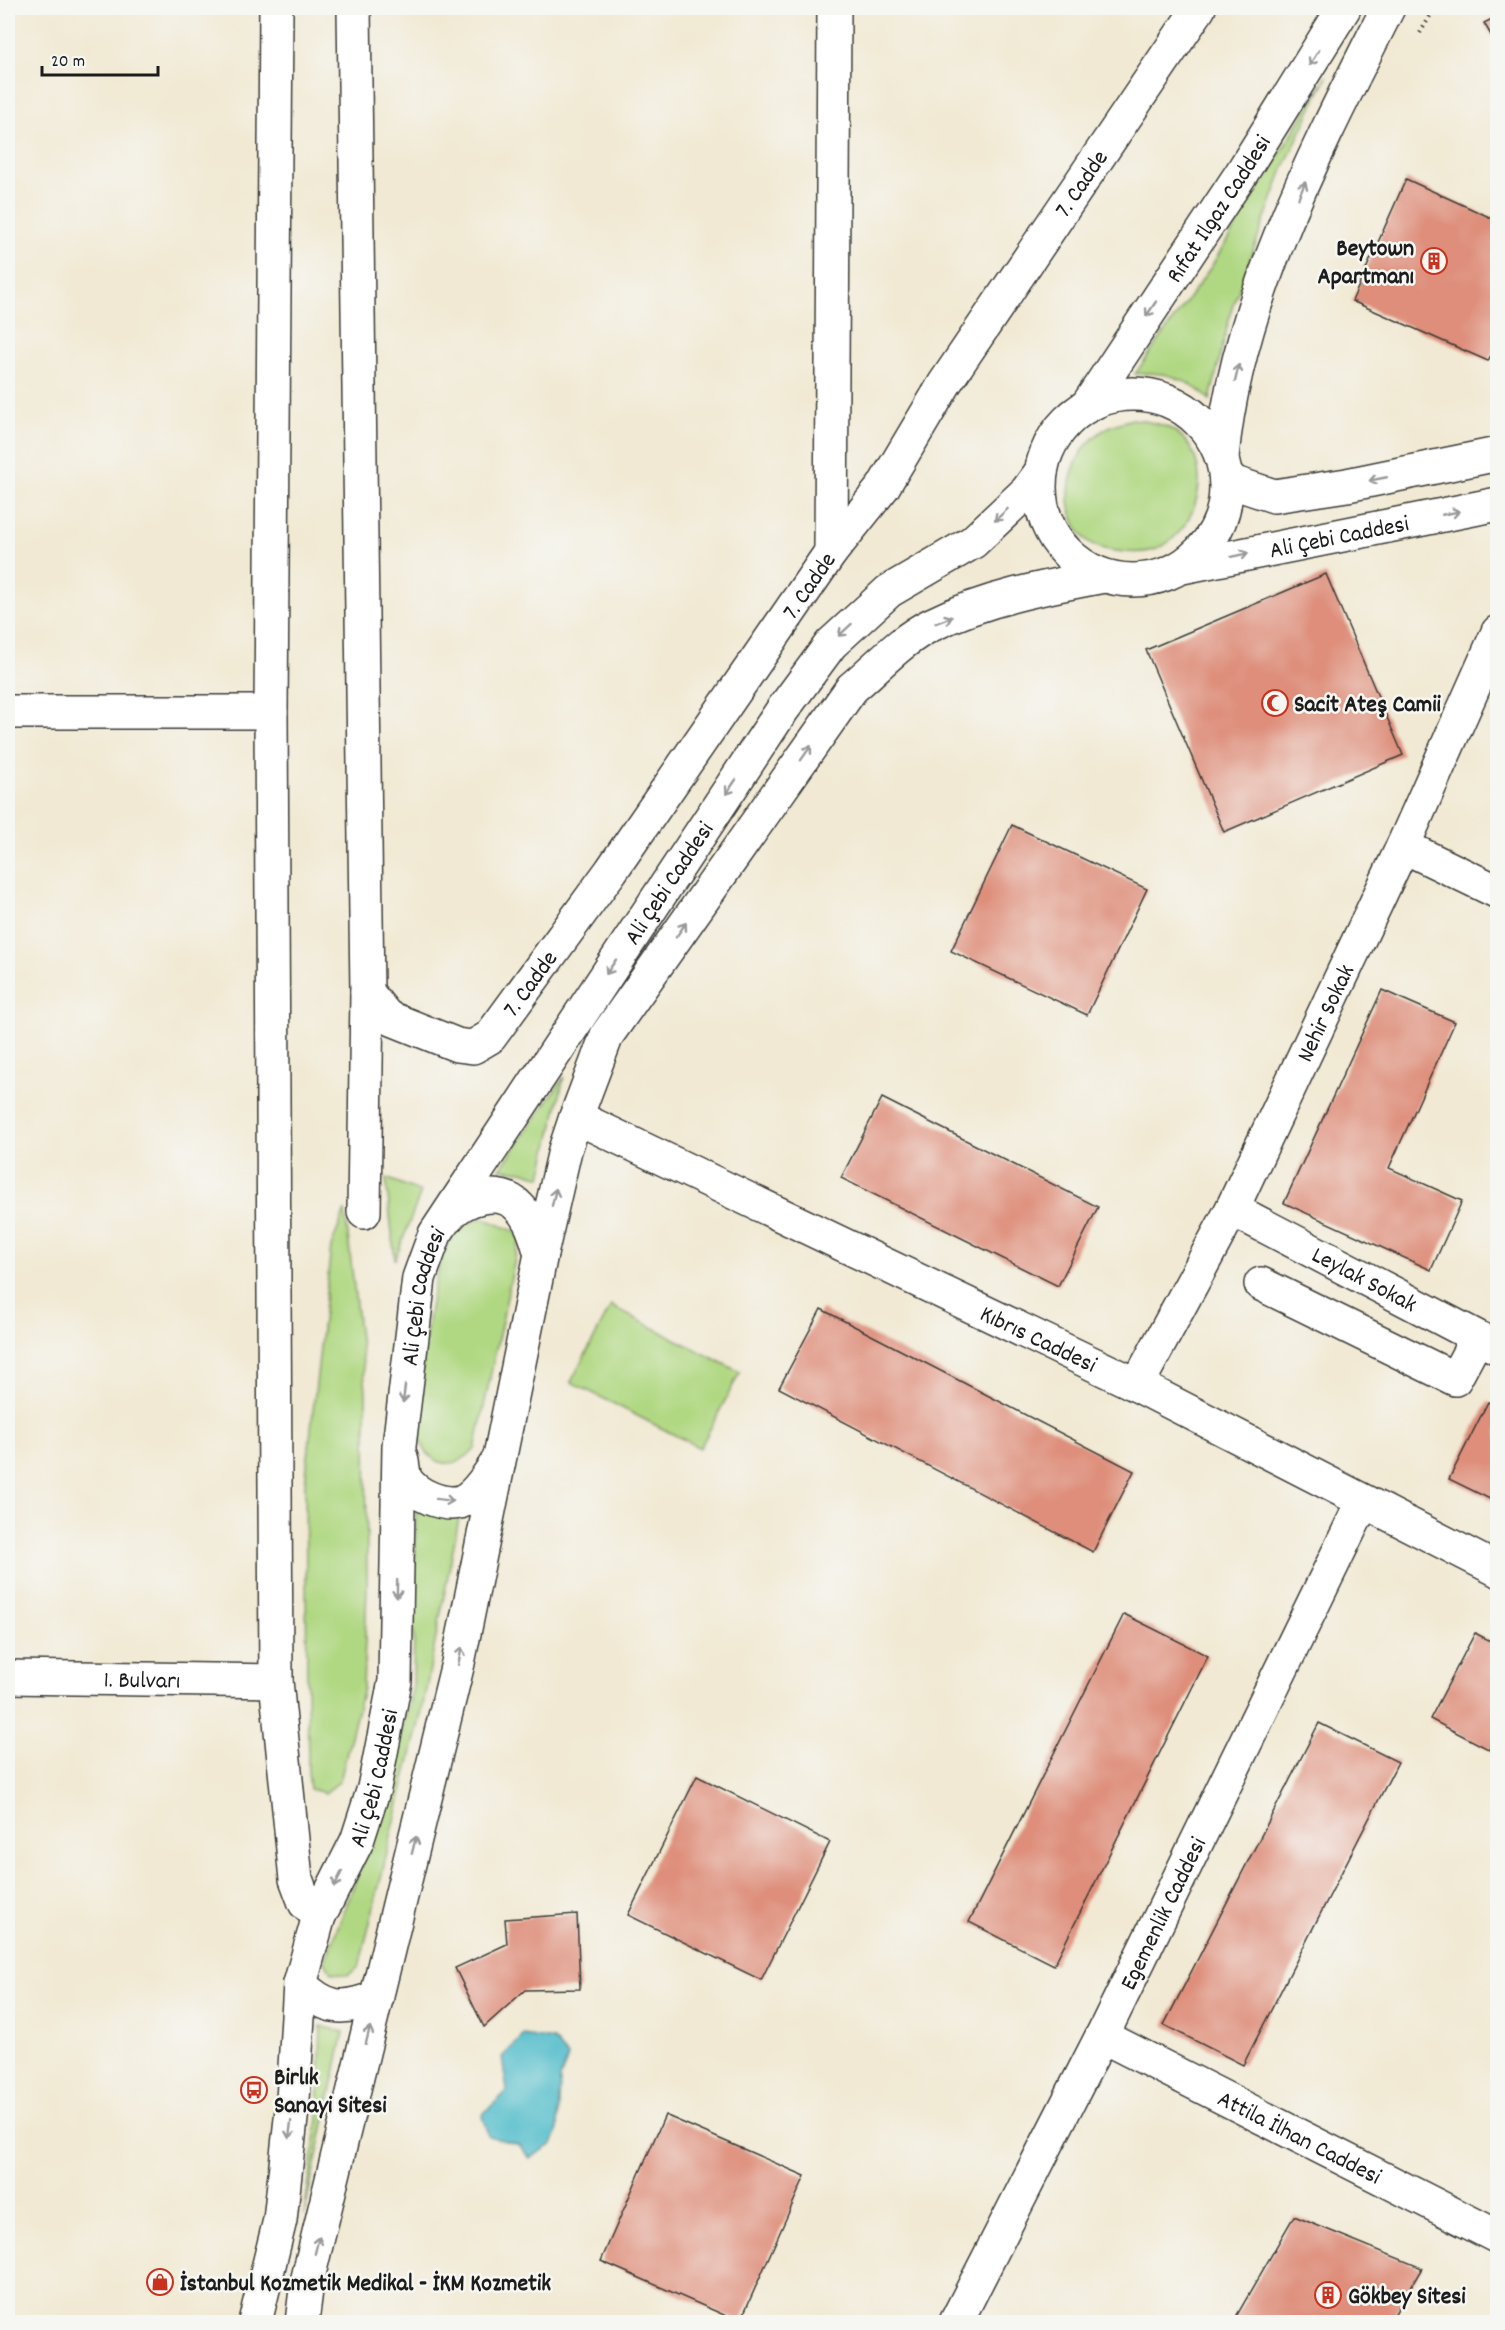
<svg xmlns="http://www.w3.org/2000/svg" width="1505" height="2330" viewBox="0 0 1505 2330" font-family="Dekko,sans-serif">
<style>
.green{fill:#b0d882;stroke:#667a4f;stroke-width:1.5}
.water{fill:#4fbcca;stroke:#366c73;stroke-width:1.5}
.building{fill:#de8e7a}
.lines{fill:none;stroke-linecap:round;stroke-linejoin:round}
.minor-casing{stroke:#3c3b37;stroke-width:36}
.major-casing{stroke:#3c3b37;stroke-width:36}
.path{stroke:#3c3b37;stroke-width:4;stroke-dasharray:1.5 4.5;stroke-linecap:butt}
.minor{stroke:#fff;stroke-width:33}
.major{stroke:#fff;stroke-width:33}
.oneway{stroke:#999}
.labels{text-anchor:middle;stroke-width:5;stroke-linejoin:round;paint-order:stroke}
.street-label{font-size:24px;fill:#1c1c1c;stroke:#f6f6f2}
.poi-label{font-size:24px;font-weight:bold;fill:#1c1c1c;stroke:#f6f6f2;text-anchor:start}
</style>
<rect width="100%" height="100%" fill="#f6f6f2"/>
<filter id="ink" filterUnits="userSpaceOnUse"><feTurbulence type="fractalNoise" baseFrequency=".0167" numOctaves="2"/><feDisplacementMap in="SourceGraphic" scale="12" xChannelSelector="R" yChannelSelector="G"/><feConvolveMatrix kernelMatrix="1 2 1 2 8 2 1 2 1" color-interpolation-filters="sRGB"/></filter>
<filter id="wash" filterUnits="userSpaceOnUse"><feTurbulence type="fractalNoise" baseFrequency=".008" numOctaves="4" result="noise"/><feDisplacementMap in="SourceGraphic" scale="24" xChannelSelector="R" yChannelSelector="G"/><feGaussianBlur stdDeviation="1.35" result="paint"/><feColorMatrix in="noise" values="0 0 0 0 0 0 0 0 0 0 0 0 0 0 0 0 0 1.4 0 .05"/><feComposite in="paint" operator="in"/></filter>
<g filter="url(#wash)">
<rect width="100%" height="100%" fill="#f1e9d3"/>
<g class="green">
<path d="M 1327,76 L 1283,169 L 1231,311 L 1210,400 C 1187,378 1166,371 1135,374 L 1211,267 Z"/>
<path d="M 1133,419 C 1150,422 1170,424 1183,438 C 1213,470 1198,526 1161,547 C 1148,554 1130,553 1116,551 C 1100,549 1088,545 1079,531 C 1057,496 1073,444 1111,426 C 1118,423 1126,421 1133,419 Z"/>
<path d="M 564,1077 L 541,1177 L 522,1171 L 500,1169 Z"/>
<path d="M 386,1178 L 421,1192 L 395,1260 Z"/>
<path d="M 345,1210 L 366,1390 L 367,1589 L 363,1688 L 340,1781 L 325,1793 L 310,1789 L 308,1771 L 305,1484 L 331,1247 Z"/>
<path d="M 483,1218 L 514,1231 L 519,1240 L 475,1449 C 448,1476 423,1462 417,1427 C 422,1383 427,1253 461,1226 C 467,1222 477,1220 483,1218 Z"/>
<path d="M 611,1306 L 740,1372 L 700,1448 L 571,1382 Z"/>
<path d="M 416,1511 L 460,1513 L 422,1710 L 359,1967 L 348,1975 L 331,1972 L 325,1961 L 379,1819 L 413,1687 Z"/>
<path d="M 321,2026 L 344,2032 L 304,2215 L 318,2120 Z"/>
</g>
<path class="water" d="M 524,2035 L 553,2040 L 568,2057 L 560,2079 L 558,2129 L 552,2145 L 530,2158 L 519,2145 L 488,2136 L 482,2115 L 507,2091 L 502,2057 Z"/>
<g id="blocks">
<g class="building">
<path d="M 1498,16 L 1498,47 L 1484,23 Z"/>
<path d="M 1406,179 L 1498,221 L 1498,340 L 1488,361 L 1352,301 Z"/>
<path d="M 1326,574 L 1403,755 L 1224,832 L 1146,650 Z"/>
<path d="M 1012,825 L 1147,889 L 1087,1015 L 951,951 Z"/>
<path d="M 1382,990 L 1455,1022 L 1389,1168 L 1462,1201 L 1431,1270 L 1284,1203 Z"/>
<path d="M 882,1098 L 1098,1207 L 1058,1286 L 841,1178 Z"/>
<path d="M 821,1309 L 1134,1471 L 1093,1552 L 779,1388 Z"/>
<path d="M 1488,1402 L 1498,1407 L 1498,1503 L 1449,1479 Z"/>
<path d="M 1124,1614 L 1208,1656 L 1054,1965 L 969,1922 Z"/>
<path d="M 1475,1633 L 1498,1645 L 1498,1754 L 1430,1719 Z"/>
<path d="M 1319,1723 L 1398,1762 L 1243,2065 L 1164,2025 Z"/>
<path d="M 697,1776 L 830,1842 L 761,1980 L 628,1915 Z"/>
<path d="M 577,1914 L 580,1989 L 525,1990 L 484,2027 L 455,1968 L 507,1944 L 505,1919 Z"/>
<path d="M 665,2115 L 805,2176 L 740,2322 L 601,2261 Z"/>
<path d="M 1294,2216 L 1422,2268 L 1390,2322 L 1233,2322 Z"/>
</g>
</g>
</g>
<g filter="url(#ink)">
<use href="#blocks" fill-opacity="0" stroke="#3c3b37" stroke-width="1.5"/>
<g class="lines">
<defs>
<g id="minor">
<path d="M 276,8 L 271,712 L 276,1681 L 296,1879 L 305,1903 L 319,1916"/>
<path d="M 354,8 L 367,992 L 364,1212"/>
<path d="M 831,552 L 834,8"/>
<path d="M 8,712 L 271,712"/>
<path d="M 1403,846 L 1498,892"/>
<path id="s1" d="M 367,992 L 387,1017 L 457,1045 L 473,1047 L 490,1037 L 611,871 L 831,552 L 883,487 L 945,383 L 1199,8"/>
<path id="s2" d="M 576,1117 L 1137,1385 L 1498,1570"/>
<path id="s3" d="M 1232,1209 L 1498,1348"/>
<path d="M 1261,1284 L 1455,1379 L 1477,1338"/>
<path id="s4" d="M 1137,1385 L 1232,1209 L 1403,846 L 1498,632"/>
<path id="s5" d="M 8,1677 L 276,1681"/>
<path id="s6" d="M 1102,2036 L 1498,2237"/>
<path id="s7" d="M 956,2322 L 1102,2036 L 1363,1502"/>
</g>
<g id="major">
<circle cx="1133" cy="487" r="93"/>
<path id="s8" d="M 1087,406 L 1241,174 L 1344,8"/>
<path d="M 1222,457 C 1236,302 1319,145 1388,8"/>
<path d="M 1226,480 L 1274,496 L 1347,485 L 1498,454"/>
<path id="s9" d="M 1182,567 L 1498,504"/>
<path d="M 448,1217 C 462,1197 501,1187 519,1207 C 532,1220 536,1238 541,1254"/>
<path d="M 401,1457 C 403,1464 403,1474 406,1480 C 416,1495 442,1506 460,1502 C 476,1497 489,1474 498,1461"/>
<path d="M 300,1984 C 326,2010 343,2011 377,1997"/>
<path id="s10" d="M 255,2322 L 280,2220 L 293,2100 L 300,1984 L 319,1916 L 357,1841 L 374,1788 L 395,1681 L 399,1446 L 419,1278 L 435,1234 L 783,709 L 831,644 L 889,591 L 973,542 L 1027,491 L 1041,472"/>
<path d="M 302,2322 L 307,2282 L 458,1663 L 541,1254 L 565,1150 L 576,1117 L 607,1035 L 852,688 C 877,667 902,639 931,625 C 986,598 1045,587 1104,576"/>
</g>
</defs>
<use href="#minor" class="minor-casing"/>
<use href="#major" class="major-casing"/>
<path class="path" d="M 1420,33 L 1435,8"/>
<use href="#minor" class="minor"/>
<use href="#major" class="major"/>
</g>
<defs><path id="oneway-shaft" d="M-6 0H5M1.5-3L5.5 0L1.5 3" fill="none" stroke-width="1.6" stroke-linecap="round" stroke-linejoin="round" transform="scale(1.5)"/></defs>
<g class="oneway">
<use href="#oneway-shaft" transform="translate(1314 58) rotate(122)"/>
<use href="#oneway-shaft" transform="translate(1302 190) rotate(-67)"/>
<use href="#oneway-shaft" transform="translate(1151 309) rotate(124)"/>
<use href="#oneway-shaft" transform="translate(1237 373) rotate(-77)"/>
<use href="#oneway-shaft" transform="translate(1378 479) rotate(169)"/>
<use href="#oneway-shaft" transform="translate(1451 513) rotate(-11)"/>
<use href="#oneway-shaft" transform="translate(1001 515) rotate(137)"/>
<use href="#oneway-shaft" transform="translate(1240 555) rotate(-12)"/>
<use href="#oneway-shaft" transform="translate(944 620) rotate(-21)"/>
<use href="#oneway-shaft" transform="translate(845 630) rotate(138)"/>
<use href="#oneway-shaft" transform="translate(806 753) rotate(-55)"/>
<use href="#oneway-shaft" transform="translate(731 787) rotate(124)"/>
<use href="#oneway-shaft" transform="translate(681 930) rotate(-55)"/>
<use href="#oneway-shaft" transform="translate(611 967) rotate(124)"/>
<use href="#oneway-shaft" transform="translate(554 1197) rotate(-77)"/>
<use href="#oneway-shaft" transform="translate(404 1394) rotate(97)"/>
<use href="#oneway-shaft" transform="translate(445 1500) rotate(7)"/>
<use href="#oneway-shaft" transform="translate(397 1589) rotate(91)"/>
<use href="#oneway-shaft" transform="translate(460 1656) rotate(-78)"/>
<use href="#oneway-shaft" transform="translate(414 1845) rotate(-76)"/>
<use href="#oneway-shaft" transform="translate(338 1879) rotate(117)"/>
<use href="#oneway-shaft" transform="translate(368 2035) rotate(-76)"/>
<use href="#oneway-shaft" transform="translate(290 2130) rotate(97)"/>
<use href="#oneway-shaft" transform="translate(317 2245) rotate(-76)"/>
</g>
</g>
<defs>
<symbol id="building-ring" viewBox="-11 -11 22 22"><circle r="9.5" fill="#f6f6f2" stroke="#c8321e" stroke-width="1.5"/><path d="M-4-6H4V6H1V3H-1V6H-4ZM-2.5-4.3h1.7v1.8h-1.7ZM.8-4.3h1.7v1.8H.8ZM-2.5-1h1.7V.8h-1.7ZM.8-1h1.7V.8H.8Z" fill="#c8321e"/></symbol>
<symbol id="mosque-ring" viewBox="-11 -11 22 22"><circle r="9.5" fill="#f6f6f2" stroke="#c8321e" stroke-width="1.5"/><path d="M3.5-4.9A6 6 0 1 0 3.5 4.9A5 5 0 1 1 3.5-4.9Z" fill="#c8321e"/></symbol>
<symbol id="bus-ring" viewBox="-11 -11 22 22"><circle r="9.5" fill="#f6f6f2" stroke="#c8321e" stroke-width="1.5"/><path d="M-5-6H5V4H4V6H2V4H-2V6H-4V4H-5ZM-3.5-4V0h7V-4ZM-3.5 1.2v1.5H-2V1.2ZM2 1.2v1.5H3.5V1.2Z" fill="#c8321e"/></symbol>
<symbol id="shop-ring" viewBox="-11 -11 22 22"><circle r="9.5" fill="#f6f6f2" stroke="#c8321e" stroke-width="1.5"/><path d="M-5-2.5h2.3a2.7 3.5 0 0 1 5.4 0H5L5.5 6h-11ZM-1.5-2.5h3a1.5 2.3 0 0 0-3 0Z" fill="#c8321e"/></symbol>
</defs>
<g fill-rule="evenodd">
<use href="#building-ring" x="1419" y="246" width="30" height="30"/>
<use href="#mosque-ring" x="1260" y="688" width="30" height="30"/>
<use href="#bus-ring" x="239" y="2075" width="30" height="30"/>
<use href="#shop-ring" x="145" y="2267" width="30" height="30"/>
<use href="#building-ring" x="1313" y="2280" width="30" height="30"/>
</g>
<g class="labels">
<g class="street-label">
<text dy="8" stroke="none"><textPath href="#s1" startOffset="1182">7. Cadde</textPath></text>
<text dy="8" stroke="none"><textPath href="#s8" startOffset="237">Rıfat Ilgaz Caddesi</textPath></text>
<text dy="8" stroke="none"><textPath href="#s9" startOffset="160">Ali Çebi Caddesi</textPath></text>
<text dy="8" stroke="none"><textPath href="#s1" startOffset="696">7. Cadde</textPath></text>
<text dy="8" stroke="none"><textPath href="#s10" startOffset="1534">Ali Çebi Caddesi</textPath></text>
<text dy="8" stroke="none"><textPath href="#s1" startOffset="210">7. Cadde</textPath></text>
<text dy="8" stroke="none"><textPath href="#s4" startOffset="417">Nehir Sokak</textPath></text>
<text dy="8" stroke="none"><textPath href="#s3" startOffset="150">Leylak Sokak</textPath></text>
<text dy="8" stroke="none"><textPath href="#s10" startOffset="1048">Ali Çebi Caddesi</textPath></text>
<text dy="8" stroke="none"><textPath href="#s2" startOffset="513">Kıbrıs Caddesi</textPath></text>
<text dy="8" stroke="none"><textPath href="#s5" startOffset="134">1. Bulvarı</textPath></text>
<text dy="8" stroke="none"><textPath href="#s10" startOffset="562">Ali Çebi Caddesi</textPath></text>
<text dy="8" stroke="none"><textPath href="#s7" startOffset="458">Egemenlik Caddesi</textPath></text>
<text dy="8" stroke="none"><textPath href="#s6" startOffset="222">Attila İlhan Caddesi</textPath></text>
</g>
<g class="poi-label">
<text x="1414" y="255" text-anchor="end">Beytown<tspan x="1414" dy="28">Apartmanı</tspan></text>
<text x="1294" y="711">Sacit Ateş Camii</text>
<text x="274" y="2084">Birlık<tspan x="274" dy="28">Sanayi Sitesi</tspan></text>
<text x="180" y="2290">İstanbul Kozmetik Medikal - İKM Kozmetik</text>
<text x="1348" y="2303">Gökbey Sitesi</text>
</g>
</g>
<rect width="1505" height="2330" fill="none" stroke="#f6f6f2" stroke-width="30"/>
<path d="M42 66v9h116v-9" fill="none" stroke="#1c1c1c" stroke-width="3"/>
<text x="51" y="66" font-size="18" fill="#1c1c1c" stroke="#f6f6f2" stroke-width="4.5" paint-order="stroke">20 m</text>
</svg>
